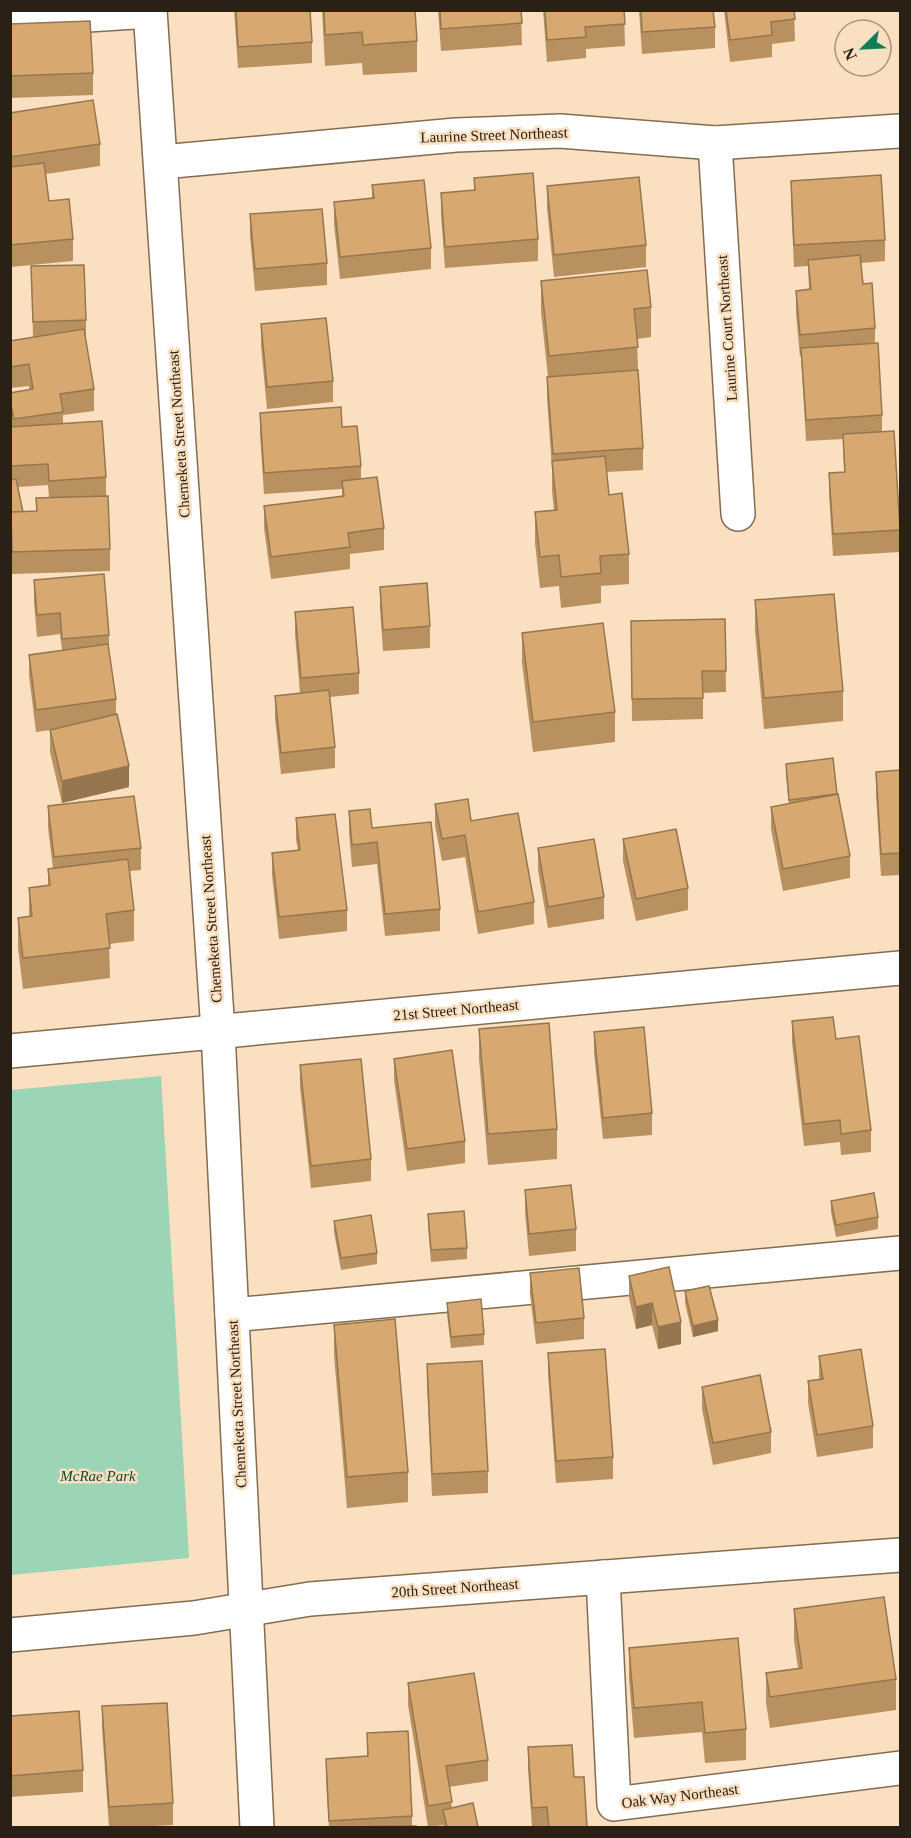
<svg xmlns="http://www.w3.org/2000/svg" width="911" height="1838" viewBox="0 0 911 1838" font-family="Georgia,serif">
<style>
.green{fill:#9bd5b5}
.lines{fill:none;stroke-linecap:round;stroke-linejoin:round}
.minor-casing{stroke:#846c51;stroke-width:36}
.minor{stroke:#fff;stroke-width:33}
.wall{fill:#b99161;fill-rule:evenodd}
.shaded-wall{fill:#96764f}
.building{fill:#d7a971;stroke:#96764f;stroke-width:1.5}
.labels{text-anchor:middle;stroke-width:5;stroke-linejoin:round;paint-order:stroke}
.street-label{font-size:15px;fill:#2a2015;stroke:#fadfc0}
.park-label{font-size:15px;font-style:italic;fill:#0e4830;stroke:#fadfc0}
</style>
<rect width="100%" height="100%" fill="#fadfc0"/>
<path class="green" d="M 161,1076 L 189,1558 L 11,1575 L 11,1090 Z"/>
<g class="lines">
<defs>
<g id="minor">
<path d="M 150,10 L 218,1032 L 257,1828"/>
<path d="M 10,20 L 150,11"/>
<path d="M 715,143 L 738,514"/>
<path d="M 162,162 L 456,135 L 560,131 L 715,143 L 899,131"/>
<path d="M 10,1051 L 900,968"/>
<path d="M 232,1315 L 900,1253"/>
<path d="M 603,1577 L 614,1804 L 900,1768"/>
<path d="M 10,1635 L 194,1618 L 310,1599 L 900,1555"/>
</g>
</defs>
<use href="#minor" class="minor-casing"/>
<use href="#minor" class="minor"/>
</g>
<g class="wall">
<path d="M 234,10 L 310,10 L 312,42 L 312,63 L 238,68 Z"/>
<path d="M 322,10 L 415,10 L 417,41 L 417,72 L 363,75 L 362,63 L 325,66 Z"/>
<path d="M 438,10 L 521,10 L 522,45 L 441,51 Z"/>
<path d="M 543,10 L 624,10 L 625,46 L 586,49 L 586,58 L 547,62 Z"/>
<path d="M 639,10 L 713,10 L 715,27 L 715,48 L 642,54 Z"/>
<path d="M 724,10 L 794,10 L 795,41 L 772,44 L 772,57 L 730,62 Z"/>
<path d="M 10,24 L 93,73 L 93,95 L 10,98 Z"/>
<path d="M 10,113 L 100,144 L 100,166 L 46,174 L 49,201 L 73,239 L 73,261 L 10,267 Z"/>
<path d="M 474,178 L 538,239 L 538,261 L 445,268 L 441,215 L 441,193 L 474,190 Z"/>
<path d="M 791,181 L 885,240 L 885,261 L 861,263 L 863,284 L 875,328 L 875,343 L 882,415 L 882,432 L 900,528 L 900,552 L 833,556 L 829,494 L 829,473 L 844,472 L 843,439 L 806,441 L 801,356 L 800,357 L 796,313 L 796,291 L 809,289 L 808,266 L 794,267 L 791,202 Z"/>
<path d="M 372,185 L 431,248 L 431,269 L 340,279 L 334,224 L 334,202 L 372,198 Z"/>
<path d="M 547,186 L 646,245 L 646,267 L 554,277 L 547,208 Z"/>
<path d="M 250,214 L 327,263 L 327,285 L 255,291 L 250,236 Z"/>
<path d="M 31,266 L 86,320 L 86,342 L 94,389 L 94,411 L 63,415 L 63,424 L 106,477 L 106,496 L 110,549 L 110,571 L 12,574 L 10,532 L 10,427 L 11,427 L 10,422 L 10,393 L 29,390 L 29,386 L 10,388 L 10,341 L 33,337 ZM 48,485 L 49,498 L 36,498 L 36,511 L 23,512 L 18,487 Z"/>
<path d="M 541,281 L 651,307 L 651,337 L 637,339 L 638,370 L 643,448 L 643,470 L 607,472 L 609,495 L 629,554 L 629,584 L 601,586 L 601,603 L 561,608 L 559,586 L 540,588 L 535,543 L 535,512 L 554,510 L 552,491 L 552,469 L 547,398 L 547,377 L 548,377 L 541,312 Z"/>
<path d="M 261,324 L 333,381 L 333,402 L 267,409 L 261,346 Z"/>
<path d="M 260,413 L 342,427 L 361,466 L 361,479 L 384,528 L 384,550 L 350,554 L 350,569 L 271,579 L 264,528 L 264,506 L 342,496 L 342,489 L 264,494 L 260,434 Z"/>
<path d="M 34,580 L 109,635 L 109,652 L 116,699 L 116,714 L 129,787 L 62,803 L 50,752 L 50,730 L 36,732 L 29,676 L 29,655 L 62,650 L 60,634 L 37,637 L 34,602 Z"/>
<path d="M 380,587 L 430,626 L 430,648 L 383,651 L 380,608 Z"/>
<path d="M 755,600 L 843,691 L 843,721 L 764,729 L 755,631 Z"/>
<path d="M 295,612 L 359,673 L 359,694 L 330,697 L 335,747 L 335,768 L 281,774 L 275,718 L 275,696 L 300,693 L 295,634 Z"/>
<path d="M 725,619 L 726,692 L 703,693 L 703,719 L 632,721 L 631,621 Z"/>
<path d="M 522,633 L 615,712 L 615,742 L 533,752 L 522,663 Z"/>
<path d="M 786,764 L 837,795 L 850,856 L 850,878 L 783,891 L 771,829 L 771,807 L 789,804 L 786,775 Z"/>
<path d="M 900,770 L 900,875 L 881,876 L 876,794 L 876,772 Z"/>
<path d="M 435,804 L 471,821 L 534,902 L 534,924 L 478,934 L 465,857 L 442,861 L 435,826 Z"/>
<path d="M 48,806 L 141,848 L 141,870 L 130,871 L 134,910 L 134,941 L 109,944 L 110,978 L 23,989 L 18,948 L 18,918 L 29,917 L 29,888 L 48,885 L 48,869 L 53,868 L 48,828 Z"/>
<path d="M 349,811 L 440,909 L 440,931 L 385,936 L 377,864 L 352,867 L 349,833 Z"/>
<path d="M 296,818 L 347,910 L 347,931 L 279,939 L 272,875 L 272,853 L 298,850 L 296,840 Z"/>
<path d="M 623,839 L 688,888 L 688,910 L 636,921 L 623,861 Z"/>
<path d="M 538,848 L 604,897 L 604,919 L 548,928 L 538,870 Z"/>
<path d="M 792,1021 L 836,1039 L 871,1130 L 871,1152 L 841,1155 L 840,1142 L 804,1146 L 792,1043 Z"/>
<path d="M 479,1029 L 557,1129 L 557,1159 L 488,1165 L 479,1059 Z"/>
<path d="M 594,1032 L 652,1113 L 652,1135 L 603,1139 L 594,1053 Z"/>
<path d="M 394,1059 L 465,1141 L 465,1163 L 407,1171 L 394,1080 Z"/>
<path d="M 300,1065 L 371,1159 L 371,1181 L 311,1188 L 300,1087 Z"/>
<path d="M 525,1190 L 576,1229 L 576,1251 L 529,1256 L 525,1212 Z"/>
<path d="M 831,1201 L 878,1217 L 878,1229 L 836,1237 L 831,1212 Z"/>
<path d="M 428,1214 L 467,1248 L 467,1259 L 431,1262 L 428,1226 Z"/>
<path d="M 334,1221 L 377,1253 L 377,1264 L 341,1270 L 334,1232 Z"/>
<path d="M 669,1267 L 681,1344 L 658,1349 L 652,1325 L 636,1329 L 629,1298 L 629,1276 Z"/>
<path d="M 530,1273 L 584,1318 L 584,1339 L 536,1344 L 530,1295 Z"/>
<path d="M 685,1291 L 718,1331 L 693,1337 L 685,1303 Z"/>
<path d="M 447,1303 L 484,1334 L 484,1345 L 451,1348 L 447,1314 Z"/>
<path d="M 334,1325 L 408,1472 L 408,1502 L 347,1508 L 334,1355 Z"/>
<path d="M 548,1353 L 613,1457 L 613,1479 L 556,1483 L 548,1375 Z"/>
<path d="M 819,1356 L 873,1426 L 873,1448 L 817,1457 L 808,1403 L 808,1381 L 819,1380 Z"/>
<path d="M 427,1364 L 488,1471 L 488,1493 L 432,1496 L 427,1385 Z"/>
<path d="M 702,1387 L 771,1432 L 771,1453 L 713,1465 L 702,1409 Z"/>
<path d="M 794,1609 L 896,1679 L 896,1710 L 770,1728 L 766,1703 L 766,1673 L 798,1668 L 794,1640 Z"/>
<path d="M 629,1648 L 746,1729 L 746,1760 L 705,1763 L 702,1732 L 634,1738 L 629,1679 Z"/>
<path d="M 408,1683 L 488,1760 L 488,1781 L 449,1787 L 452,1808 L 478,1827 L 443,1827 L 443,1825 L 428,1827 L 408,1705 Z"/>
<path d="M 102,1706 L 173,1803 L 173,1825 L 134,1827 L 109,1827 L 102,1728 Z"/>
<path d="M 10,1716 L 83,1770 L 83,1792 L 10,1797 Z"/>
<path d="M 367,1733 L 412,1816 L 412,1826 L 329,1827 L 326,1780 L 326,1759 L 367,1756 Z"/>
<path d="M 528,1747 L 574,1777 L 587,1827 L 532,1827 L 528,1769 Z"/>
</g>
<g class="shaded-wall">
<path d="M 129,766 L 129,787 L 62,803 L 62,781 Z"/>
<path d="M 652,1303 L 652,1325 L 636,1329 L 636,1307 Z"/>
<path d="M 718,1320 L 718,1331 L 693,1337 L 693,1326 Z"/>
<path d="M 681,1322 L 681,1344 L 658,1349 L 658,1327 Z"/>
</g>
<g class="building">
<path d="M 236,10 L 310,10 L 312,42 L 238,47 Z"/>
<path d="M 324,10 L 415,10 L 417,41 L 363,45 L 362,32 L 325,35 Z"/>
<path d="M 440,10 L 521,10 L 522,23 L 441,29 Z"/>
<path d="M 545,10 L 624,10 L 625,24 L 585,27 L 586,37 L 547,40 Z"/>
<path d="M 641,10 L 713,10 L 715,27 L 642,32 Z"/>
<path d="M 726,10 L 794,10 L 795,19 L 771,22 L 772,35 L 730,40 Z"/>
<path d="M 90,21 L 93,73 L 10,76 L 10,24 Z"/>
<path d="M 93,100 L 100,144 L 10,157 L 10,113 Z"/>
<path d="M 44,163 L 49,201 L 69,199 L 73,239 L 10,245 L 10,167 Z"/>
<path d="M 533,173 L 538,239 L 445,247 L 441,193 L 475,190 L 474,178 Z"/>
<path d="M 881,175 L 885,240 L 794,245 L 791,181 Z"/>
<path d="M 639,177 L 646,245 L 554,255 L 547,186 Z"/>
<path d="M 424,180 L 431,248 L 340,257 L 334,202 L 374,198 L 372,185 Z"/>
<path d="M 322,209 L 327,263 L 255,269 L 250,214 Z"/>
<path d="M 860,255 L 863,284 L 872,283 L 875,328 L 800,335 L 796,291 L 811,289 L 808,260 Z"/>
<path d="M 84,265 L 86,320 L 33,322 L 31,266 Z"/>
<path d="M 647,270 L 651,307 L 634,309 L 638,347 L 549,356 L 541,281 Z"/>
<path d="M 326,318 L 333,381 L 267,387 L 261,324 Z"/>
<path d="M 84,329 L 94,389 L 60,394 L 63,412 L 14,419 L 10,400 L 10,393 L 33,389 L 29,364 L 10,367 L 10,341 Z"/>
<path d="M 878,343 L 882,415 L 806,420 L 801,348 Z"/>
<path d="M 638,370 L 643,448 L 553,454 L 547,377 Z"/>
<path d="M 341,407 L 342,427 L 357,426 L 361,466 L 264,473 L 260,413 Z"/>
<path d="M 102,421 L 106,477 L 49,481 L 48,464 L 10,466 L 10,427 Z"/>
<path d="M 894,431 L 900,530 L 833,534 L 829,473 L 845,472 L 843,434 Z"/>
<path d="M 605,456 L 609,495 L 622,493 L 629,554 L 600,556 L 601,573 L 561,577 L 559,555 L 540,557 L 535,512 L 557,510 L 552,461 Z"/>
<path d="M 377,477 L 384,528 L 348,533 L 350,547 L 271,557 L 264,506 L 344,496 L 342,481 Z"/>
<path d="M 16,479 L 23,512 L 11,512 L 10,521 L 10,480 Z"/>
<path d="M 108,496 L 110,549 L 12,552 L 11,512 L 37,511 L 36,498 Z"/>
<path d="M 104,574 L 109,635 L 62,639 L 60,613 L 37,615 L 34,580 Z"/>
<path d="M 427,583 L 430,626 L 383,630 L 380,587 Z"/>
<path d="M 834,594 L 843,691 L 764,698 L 755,600 Z"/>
<path d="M 353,607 L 359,673 L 301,678 L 295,612 Z"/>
<path d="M 725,619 L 726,671 L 702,671 L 703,698 L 632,699 L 631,621 Z"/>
<path d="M 603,623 L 615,712 L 533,722 L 522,633 Z"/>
<path d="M 108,644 L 116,699 L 36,710 L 29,655 Z"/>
<path d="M 329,690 L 335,747 L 281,753 L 275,696 Z"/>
<path d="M 117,714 L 129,766 L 62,781 L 50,730 Z"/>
<path d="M 833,758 L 837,794 L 789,800 L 786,764 Z"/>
<path d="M 900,770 L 900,853 L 881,854 L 876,772 Z"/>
<path d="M 838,794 L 850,856 L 783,869 L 771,807 Z"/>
<path d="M 134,796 L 141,848 L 54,857 L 48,806 Z"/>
<path d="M 468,799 L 471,821 L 518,813 L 534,902 L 478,912 L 465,835 L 442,839 L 435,804 Z"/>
<path d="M 370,809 L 372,828 L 431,822 L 440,909 L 385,914 L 377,842 L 352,845 L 349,811 Z"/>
<path d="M 335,814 L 347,910 L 279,917 L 272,853 L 300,850 L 296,818 Z"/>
<path d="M 676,829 L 688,888 L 636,899 L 623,839 Z"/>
<path d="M 594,839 L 604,897 L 548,907 L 538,848 Z"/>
<path d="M 128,859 L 134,910 L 106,914 L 110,948 L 23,958 L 18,918 L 32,916 L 29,888 L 50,885 L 48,869 Z"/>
<path d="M 833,1017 L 836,1039 L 859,1036 L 871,1130 L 841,1134 L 840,1120 L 804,1124 L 792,1021 Z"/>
<path d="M 549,1023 L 557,1129 L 488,1134 L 479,1029 Z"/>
<path d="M 644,1027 L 652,1113 L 603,1118 L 594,1032 Z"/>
<path d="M 452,1050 L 465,1141 L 407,1149 L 394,1059 Z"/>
<path d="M 361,1059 L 371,1159 L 311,1166 L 300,1065 Z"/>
<path d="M 571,1185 L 576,1229 L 529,1234 L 525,1190 Z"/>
<path d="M 874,1193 L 878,1217 L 836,1225 L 831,1201 Z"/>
<path d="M 464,1211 L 467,1248 L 431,1250 L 428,1214 Z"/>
<path d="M 371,1215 L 377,1253 L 341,1258 L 334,1221 Z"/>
<path d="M 669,1267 L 681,1322 L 658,1327 L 652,1303 L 636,1307 L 629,1276 Z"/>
<path d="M 579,1268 L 584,1318 L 536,1323 L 530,1273 Z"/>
<path d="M 709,1286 L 718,1320 L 693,1326 L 685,1291 Z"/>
<path d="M 481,1299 L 484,1334 L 451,1337 L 447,1303 Z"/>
<path d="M 395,1319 L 408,1472 L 347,1477 L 334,1325 Z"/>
<path d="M 605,1349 L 613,1457 L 556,1461 L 548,1353 Z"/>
<path d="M 861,1349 L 873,1426 L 817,1435 L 808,1381 L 823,1379 L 819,1356 Z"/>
<path d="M 482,1361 L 488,1471 L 432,1474 L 427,1364 Z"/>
<path d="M 760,1375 L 771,1432 L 713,1443 L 702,1387 Z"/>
<path d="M 884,1597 L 896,1679 L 770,1697 L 766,1673 L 802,1668 L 794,1609 Z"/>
<path d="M 738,1638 L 746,1729 L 705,1733 L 702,1702 L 634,1708 L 629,1648 Z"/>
<path d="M 474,1673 L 488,1760 L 446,1766 L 452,1802 L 428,1806 L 408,1683 Z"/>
<path d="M 167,1703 L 173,1803 L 109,1807 L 102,1706 Z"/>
<path d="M 79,1711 L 83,1770 L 10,1776 L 10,1716 Z"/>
<path d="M 408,1731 L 412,1816 L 329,1821 L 326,1759 L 368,1756 L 367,1733 Z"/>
<path d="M 572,1745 L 574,1777 L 584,1777 L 587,1827 L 549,1827 L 547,1807 L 532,1808 L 528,1747 Z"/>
<path d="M 473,1803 L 478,1827 L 447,1827 L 443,1810 Z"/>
<path d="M 416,1826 L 416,1827 L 335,1827 Z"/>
</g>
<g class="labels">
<g class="street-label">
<text transform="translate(494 135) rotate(-2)" y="5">Laurine Street Northeast</text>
<text transform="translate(727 328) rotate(-94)" y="5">Laurine Court Northeast</text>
<text transform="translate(179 434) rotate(-94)" y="5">Chemeketa Street Northeast</text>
<text transform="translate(211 919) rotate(-94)" y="5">Chemeketa Street Northeast</text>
<text transform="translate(456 1010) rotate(-5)" y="5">21st Street Northeast</text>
<text transform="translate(237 1404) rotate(-93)" y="5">Chemeketa Street Northeast</text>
<text transform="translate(455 1588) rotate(-4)" y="5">20th Street Northeast</text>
<text transform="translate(680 1796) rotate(-7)" y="5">Oak Way Northeast</text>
</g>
<g class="park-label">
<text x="98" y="1481">McRae Park</text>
</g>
</g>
<rect width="911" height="1838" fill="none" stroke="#2a2015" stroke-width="24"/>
<g transform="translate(863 48) rotate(246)"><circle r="28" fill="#fadfc0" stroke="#a7937c" stroke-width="1.5"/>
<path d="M0-4.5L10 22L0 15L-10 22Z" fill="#137d58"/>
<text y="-9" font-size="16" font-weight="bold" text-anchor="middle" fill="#2a2015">N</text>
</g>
</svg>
